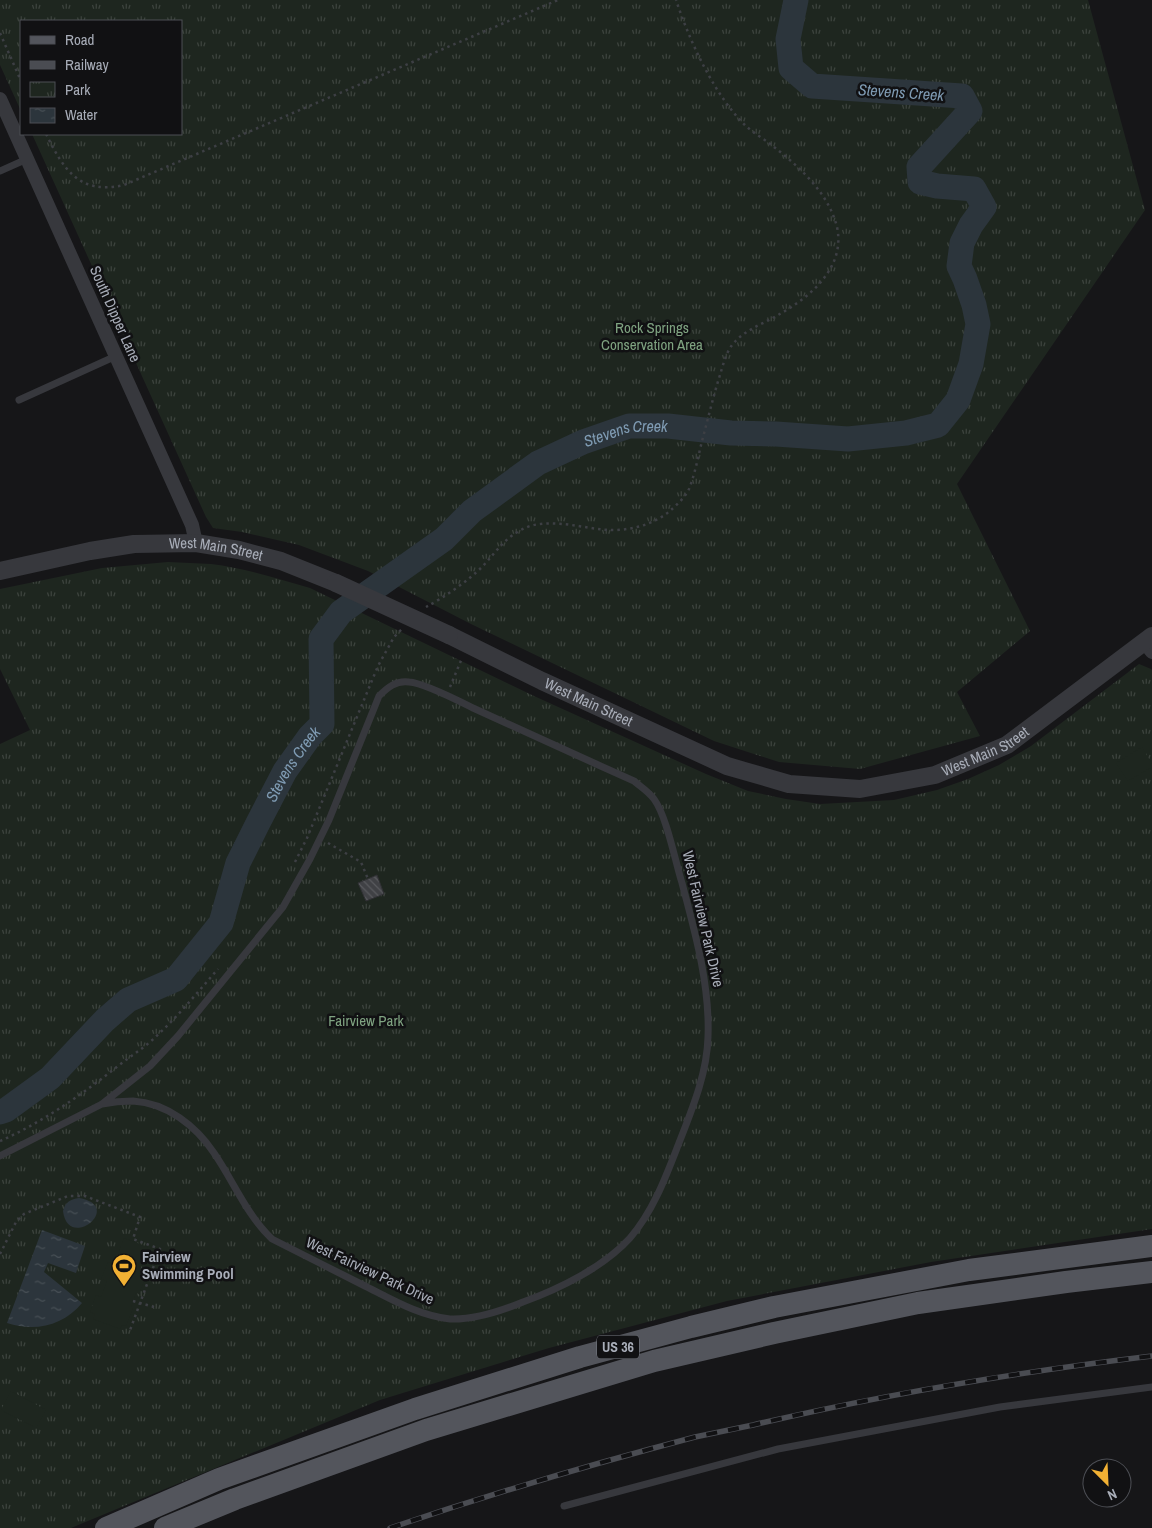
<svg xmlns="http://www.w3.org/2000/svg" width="1152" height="1528" viewBox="0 0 1152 1528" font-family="'Archivo Narrow',sans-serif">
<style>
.park{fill:url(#park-tufts)}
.pitch{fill:#1e261f}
.water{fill:url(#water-ripples)}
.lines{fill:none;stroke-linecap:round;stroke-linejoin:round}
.river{stroke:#2c353c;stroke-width:25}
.building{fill:url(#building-back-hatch);stroke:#303034}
.path{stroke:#3d3f44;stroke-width:2.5;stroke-dasharray:2.5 4;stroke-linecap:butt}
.service{stroke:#37383d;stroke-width:7}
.minor{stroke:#37383d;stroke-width:14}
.tertiary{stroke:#37383d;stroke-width:18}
.primary{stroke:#53555c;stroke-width:22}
.rail-casing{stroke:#4a4c52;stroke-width:5.5}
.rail{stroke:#111113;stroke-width:4;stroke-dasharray:11;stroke-linecap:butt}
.tertiary-bridge{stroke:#37383d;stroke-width:18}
.labels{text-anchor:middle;stroke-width:5;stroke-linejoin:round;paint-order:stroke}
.shield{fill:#111113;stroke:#7b7e86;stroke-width:1}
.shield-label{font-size:14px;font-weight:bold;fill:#a8adb8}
.street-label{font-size:15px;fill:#a8adb8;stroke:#111113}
.park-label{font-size:15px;fill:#7fa381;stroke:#111113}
.poi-label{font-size:15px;font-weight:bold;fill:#a8adb8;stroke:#111113;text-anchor:start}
.water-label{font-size:16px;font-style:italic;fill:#7f9bb3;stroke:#111113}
</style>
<defs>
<pattern id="park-tufts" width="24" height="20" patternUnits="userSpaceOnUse" patternTransform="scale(1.25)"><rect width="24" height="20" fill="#1e261f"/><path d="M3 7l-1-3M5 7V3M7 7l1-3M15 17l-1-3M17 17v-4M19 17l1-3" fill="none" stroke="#3c433d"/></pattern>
<pattern id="water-ripples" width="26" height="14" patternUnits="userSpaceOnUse" patternTransform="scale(1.25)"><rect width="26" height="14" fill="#2c353c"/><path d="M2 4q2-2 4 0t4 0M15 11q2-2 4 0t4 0" fill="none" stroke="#485056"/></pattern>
<pattern id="building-back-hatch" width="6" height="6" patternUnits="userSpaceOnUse" patternTransform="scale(1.25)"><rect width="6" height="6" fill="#404145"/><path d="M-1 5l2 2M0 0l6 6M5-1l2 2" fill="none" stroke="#595a5e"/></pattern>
</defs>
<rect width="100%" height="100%" fill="#161618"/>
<g class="park">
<path d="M 0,0 L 1088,0 L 1145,210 L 957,484 L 1030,631 L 957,692 L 980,736 L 860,769 L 779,762 L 714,741 L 471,624 L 368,571 L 299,545 L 242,532 L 213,528 L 206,517 L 32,134 L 181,134 L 181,21 L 21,21 L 21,111 L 0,65 Z"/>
<path d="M 168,562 C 182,563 197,563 211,564 C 245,568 278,579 310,588 L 534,696 L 706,774 L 748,791 L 786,799 L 820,804 L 894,800 L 937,790 L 968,779 L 999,765 L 1031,746 L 1139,664 L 1151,669 L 1152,670 L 1152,1229 L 931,1262 L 727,1301 L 549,1348 L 380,1400 L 71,1528 L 0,1528 L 0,744 L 30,730 L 0,669 L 0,589 L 102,568 Z"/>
</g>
<g class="pitch">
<path d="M 1142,747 L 1152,764 L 1152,767 L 1128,781 L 1116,763 Z"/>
<path d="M 124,1238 L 148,1247 L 139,1273 L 146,1276 L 139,1294 L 136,1293 L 131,1307 L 133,1308 L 126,1326 L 122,1325 L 120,1329 L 93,1319 L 95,1314 L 90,1312 L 96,1295 L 101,1297 L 107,1281 L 101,1279 L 108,1262 L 113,1264 L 114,1261 L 118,1262 L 121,1252 L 119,1251 Z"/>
<path d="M 11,1391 L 46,1410 L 36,1428 L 1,1410 Z"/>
</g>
<g class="water">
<path d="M 79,1198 C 125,1206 68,1252 63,1211 C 65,1202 71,1199 79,1198 Z"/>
<path d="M 42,1230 L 85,1246 L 76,1273 L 48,1263 L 44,1272 L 82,1303 C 63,1326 35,1332 7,1323 Z"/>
</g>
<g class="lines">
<path class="river" id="s1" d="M 0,1112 L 6,1110 L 50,1078 L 105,1020 L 128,1000 L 176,979 L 221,923 L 238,863 L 258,823 L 285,771 L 310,736 L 322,724 L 321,639 L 341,612 L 444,539 L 472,511 L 538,463 L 583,442 L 629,426 L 668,426 L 731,433 L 776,434 L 848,439 L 906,433 L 938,425 L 958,400 L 971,364 L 978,324 L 974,305 L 965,279 L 959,266 L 962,243 L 971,225 L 984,207 L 974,189 L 937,186 L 920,182 L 919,167 L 970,111 L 962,96 L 812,86 L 791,68 L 788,39 L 796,0"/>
</g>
<path class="building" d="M 377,875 L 384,894 L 366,901 L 358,883 Z"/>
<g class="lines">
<g class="path">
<path d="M 0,33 L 21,81"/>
<path d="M 46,134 C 64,170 79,195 124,185 L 558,0"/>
<path d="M 426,607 C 443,598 468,581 482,567 C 497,551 507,534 530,526 C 555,519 582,528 607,530 C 629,531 654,525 671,510 C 677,505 686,496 689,489 C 695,474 698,457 702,441 C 708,419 713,397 720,375 C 723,365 726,353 732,345 C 744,330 761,325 778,315 C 809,298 846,268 837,227 C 828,191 797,165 769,143 C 762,138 754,133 747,127 C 715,97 690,42 676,0"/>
<path d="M 450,687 L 462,658"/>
<path d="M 328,843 L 361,862 L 368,879"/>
<path d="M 295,862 L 307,838 L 378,666 L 394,637 L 402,629"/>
<path d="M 0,1141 C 41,1123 78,1097 113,1070 C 125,1060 138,1052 150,1042 C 175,1020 196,994 218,969"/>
<path d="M 0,1254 L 16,1222 L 24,1214 L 68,1196 L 85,1196 L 140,1217 L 133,1239 L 160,1249 L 129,1333"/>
<path d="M 133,1301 L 154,1307"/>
</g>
<g class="service">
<path d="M 0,171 L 27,159"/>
<path d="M 19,400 L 116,356"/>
<path d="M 0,1156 L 102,1104 L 150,1066 L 178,1036 L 283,907 L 310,859 L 329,820 L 379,696 C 387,688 396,680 409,682 C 424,683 457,700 473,708 C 526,732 580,757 634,781 C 641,787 648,791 654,799 C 667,817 675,861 682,883 C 695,932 710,985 708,1037 C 707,1075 691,1112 677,1148 C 665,1179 652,1213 630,1238 C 604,1267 559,1289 523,1302 C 501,1311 475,1320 450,1319 C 419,1316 391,1299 363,1285 C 333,1270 302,1254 272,1239 C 246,1214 234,1182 214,1153 C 196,1126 167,1103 133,1101 C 123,1101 112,1102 102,1104"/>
<path d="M 564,1506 L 778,1449 L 1000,1407 L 1152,1387"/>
</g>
<g class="minor">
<path d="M 0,99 L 192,525 L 196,543"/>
<path d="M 1144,642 L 1152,652"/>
</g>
<g class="tertiary">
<path id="s2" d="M 0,571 L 90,551 L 134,544 L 196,543 L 239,550 L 281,561 L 336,583"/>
<path id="s3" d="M 449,635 L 542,681 L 727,766 L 789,784 L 860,789 L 935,775 L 1007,745 L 1152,636"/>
</g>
<g class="primary">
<path d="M 106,1528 L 219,1479 L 415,1409 L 580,1357 L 691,1327 L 774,1307 L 969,1270 L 1152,1246"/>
<path d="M 165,1528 L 235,1499 L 426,1430 L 654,1361 L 774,1333 L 918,1303 L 1066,1282 L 1152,1272"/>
</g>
<defs>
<path id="rail" d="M 390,1528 C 491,1494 592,1464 695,1437 C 714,1433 734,1429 753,1425 C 885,1394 1018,1372 1152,1356"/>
</defs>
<use href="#rail" class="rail-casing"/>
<use href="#rail" class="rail"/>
<path class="tertiary-bridge" d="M 336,583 L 449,635"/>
</g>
<defs>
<symbol id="stadium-pin" viewBox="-11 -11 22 30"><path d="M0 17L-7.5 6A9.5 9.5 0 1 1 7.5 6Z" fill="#f2b134" stroke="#111113"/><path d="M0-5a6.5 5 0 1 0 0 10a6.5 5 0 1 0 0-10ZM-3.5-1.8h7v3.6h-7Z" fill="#111"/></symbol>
</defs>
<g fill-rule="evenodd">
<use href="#stadium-pin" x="110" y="1252" width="28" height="38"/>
</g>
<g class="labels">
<rect class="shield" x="597" y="1335.5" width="42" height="23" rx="4"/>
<g class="shield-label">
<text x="618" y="1352">US 36</text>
</g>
<g class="street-label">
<text transform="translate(115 314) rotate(66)" y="5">South Dipper Lane</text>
<text dy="5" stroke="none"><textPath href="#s2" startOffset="219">West Main Street</textPath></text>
<text dy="5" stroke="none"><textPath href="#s3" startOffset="155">West Main Street</textPath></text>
<text dy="5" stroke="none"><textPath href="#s3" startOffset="575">West Main Street</textPath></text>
<text transform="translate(703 919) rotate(77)" y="5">West Fairview Park Drive</text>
<text transform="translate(370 1271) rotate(25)" y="5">West Fairview Park Drive</text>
</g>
<g class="park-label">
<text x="652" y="333">Rock Springs<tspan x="652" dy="17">Conservation Area</tspan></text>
<text x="366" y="1026">Fairview Park</text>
</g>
<g class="poi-label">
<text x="142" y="1262">Fairview<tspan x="142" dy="17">Swimming Pool</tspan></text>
</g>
<g class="water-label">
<text transform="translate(901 92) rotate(4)" y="6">Stevens Creek</text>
<text dy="6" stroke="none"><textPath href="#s1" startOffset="981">Stevens Creek</textPath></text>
<text dy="6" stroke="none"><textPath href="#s1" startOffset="471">Stevens Creek</textPath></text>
</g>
</g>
<rect x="20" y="20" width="162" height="115" fill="#111113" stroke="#4d4f55"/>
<rect x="30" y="36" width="25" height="8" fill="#53555c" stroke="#4d4f55"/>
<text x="65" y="45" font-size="15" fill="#a8adb8">Road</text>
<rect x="30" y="61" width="25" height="8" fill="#4a4c52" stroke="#4d4f55"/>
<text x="65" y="70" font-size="15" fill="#a8adb8">Railway</text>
<rect x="30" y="82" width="25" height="15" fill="url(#park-tufts)" stroke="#4d4f55"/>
<text x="65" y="95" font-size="15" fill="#a8adb8">Park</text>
<rect x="30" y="108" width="25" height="15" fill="url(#water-ripples)" stroke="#4d4f55"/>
<text x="65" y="120" font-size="15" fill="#a8adb8">Water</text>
<g transform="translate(1107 1483) rotate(156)"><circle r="24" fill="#111113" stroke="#4d4f55"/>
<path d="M0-4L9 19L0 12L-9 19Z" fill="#f2b134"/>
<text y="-8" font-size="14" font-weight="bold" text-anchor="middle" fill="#a8adb8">N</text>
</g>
</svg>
